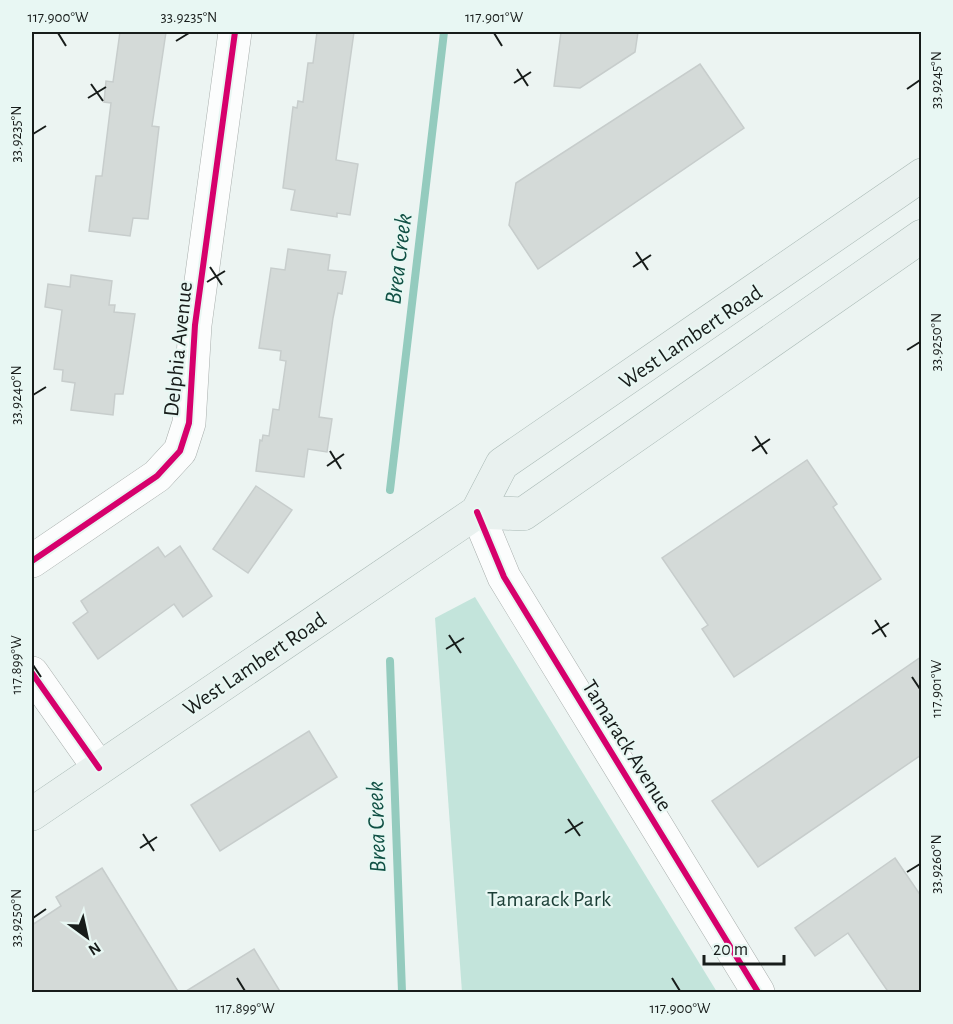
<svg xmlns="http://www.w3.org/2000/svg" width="953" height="1024" viewBox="0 0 953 1024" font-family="'Alegreya Sans',sans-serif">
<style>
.green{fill:#c3e4db}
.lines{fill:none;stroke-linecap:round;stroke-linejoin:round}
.stream{stroke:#94cbbe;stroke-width:8}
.building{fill:#d4dad8;stroke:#c7cdcc;stroke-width:1.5}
.minor-casing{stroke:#a8aeac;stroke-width:34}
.major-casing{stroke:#a9b9b5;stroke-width:34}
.minor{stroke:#fcfdfd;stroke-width:33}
.major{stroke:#e9f1ef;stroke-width:33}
.cycleway-casing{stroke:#e8f7f3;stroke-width:10}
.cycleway{stroke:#d6006c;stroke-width:6}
.ticks{fill:none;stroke:#171c1a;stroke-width:2}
.labels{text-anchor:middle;stroke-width:4.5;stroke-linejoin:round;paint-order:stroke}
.street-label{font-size:22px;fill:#171c1a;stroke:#e8f7f3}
.park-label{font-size:22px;fill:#1a3d35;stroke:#e8f7f3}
.water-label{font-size:24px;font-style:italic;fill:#105044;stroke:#e8f7f3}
.neatline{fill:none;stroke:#171c1a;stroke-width:2}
.ticks-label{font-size:15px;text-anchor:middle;fill:#171c1a}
</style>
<rect width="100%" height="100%" fill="#ecf4f2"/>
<path class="green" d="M 475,597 L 717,992 L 462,992 L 435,618 Z"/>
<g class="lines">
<g class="stream">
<path d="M 390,490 L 444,32"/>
<path d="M 390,661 L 402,992"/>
</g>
</g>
<g class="building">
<path d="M 120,32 L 166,32 L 152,126 L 159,127 L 148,219 L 133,218 L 130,236 L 89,231 L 96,176 L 102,176 L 111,103 L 104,102 L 106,81 L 113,82 Z"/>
<path d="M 317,32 L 354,32 L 336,160 L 358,164 L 350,215 L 337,213 L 337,217 L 291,210 L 295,190 L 283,188 L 293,107 L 297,108 L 298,101 L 303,102 L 308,63 L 313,63 Z"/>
<path d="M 561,32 L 638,32 L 635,52 L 580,88 L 554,86 Z"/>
<path d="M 700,64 L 744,128 L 538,269 L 509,225 L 516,183 Z"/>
<path d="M 288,249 L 330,255 L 328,270 L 346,272 L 342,294 L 338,293 L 333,318 L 319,417 L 332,419 L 327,452 L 308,449 L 304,477 L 256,471 L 260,440 L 262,441 L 263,435 L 269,436 L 273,409 L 279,410 L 286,361 L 280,360 L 281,351 L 259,348 L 271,268 L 285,270 Z"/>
<path d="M 71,275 L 112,281 L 109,305 L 115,305 L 114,312 L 135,314 L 123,394 L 115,394 L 113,415 L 71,410 L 75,383 L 62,381 L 63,370 L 54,369 L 62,310 L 45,307 L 48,284 L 70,287 Z"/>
<path d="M 807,460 L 837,504 L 833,507 L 881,579 L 734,677 L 702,629 L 708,625 L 662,558 Z"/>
<path d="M 256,486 L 292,510 L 248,573 L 213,549 Z"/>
<path d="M 180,546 L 212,596 L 183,617 L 174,604 L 98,659 L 73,623 L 88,612 L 81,601 L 158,547 L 165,557 Z"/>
<path d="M 921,657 L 921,755 L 758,867 L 712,801 Z"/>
<path d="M 309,731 L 337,777 L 220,851 L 191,805 Z"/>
<path d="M 895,858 L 921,896 L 921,993 L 889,993 L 848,933 L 815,956 L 795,928 Z"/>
<path d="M 102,868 L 179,993 L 32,993 L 32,925 L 61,906 L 56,897 Z"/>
<path d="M 254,949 L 281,993 L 183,993 Z"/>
</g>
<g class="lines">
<defs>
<g id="minor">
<path d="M 477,512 L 504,577 L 758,992"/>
<path d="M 32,561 L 157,476 L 180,451 L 189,423 L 195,325 L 235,32"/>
<path d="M 32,673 L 99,768"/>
</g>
<g id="major">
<path d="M 477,512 L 523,514 L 922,236"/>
<path d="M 32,814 L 477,512 L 502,464 L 922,175"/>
</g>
</defs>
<use href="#minor" class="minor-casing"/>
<use href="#major" class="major-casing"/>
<use href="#minor" class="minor"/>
<use href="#major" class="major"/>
<defs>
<g id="cycleway">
<path d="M 477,512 L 504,577 L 758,992"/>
<path d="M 32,561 L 157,476 L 180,451 L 189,423 L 195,325 L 235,32"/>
<path d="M 32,673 L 99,768"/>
</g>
</defs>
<use href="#cycleway" class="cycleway-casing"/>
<use href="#cycleway" class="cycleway"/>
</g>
<path class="ticks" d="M 58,33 L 66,46M 494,33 L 502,46M 176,41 L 189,33M 517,69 L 528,86M 514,83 L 531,72M 91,84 L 103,101M 907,89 L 920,80M 88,98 L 106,87M 33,134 L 46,126M 636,252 L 648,270M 210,267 L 222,285M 633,267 L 651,255M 207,282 L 225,271M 907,350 L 920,342M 33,395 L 46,387M 755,436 L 767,454M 330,451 L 341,469M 752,451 L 770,439M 327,466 L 344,454M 875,620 L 886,637M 872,634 L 889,623M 449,635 L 461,653M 446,649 L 464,638M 33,665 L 41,677M 912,677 L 920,689M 568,819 L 580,836M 565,833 L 583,822M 143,834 L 154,851M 140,848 L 157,837M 907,872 L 920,864M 33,918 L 46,909M 237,978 L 245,991M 672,978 L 680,991"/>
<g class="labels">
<g class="street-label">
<text transform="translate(690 336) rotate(-34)" y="8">West Lambert Road</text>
<text transform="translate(177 349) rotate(-84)" y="8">Delphia Avenue</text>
<text transform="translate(254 663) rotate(-34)" y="8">West Lambert Road</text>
<text transform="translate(628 745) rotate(58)" y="8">Tamarack Avenue</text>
</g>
<g class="park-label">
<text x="549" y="906">Tamarack Park</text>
</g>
<g class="water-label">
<text transform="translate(398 259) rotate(-83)" y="8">Brea Creek</text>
<text transform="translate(376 827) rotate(-92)" y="8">Brea Creek</text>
</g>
</g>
<rect width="953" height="1024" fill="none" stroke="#e8f7f3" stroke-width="66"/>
<g transform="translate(87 937) rotate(147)" stroke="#e8f7f3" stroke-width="4.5" paint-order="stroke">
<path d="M0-4.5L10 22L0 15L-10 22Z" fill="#171c1a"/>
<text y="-9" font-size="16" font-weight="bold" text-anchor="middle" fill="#171c1a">N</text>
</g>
<path d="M704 955v9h80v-9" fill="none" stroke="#171c1a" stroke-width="3"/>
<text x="713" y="955" font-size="18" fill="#171c1a" stroke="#e8f7f3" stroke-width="4.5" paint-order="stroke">20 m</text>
<rect x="33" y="33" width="887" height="958" class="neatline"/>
<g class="ticks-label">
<text x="58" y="22">117.900°W</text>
<text x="189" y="22">33.9235°N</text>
<text x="494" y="22">117.901°W</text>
<text transform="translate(936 80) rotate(-90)" y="5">33.9245°N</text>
<text transform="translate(16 134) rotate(-90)" y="5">33.9235°N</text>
<text transform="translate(936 342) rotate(-90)" y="5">33.9250°N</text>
<text transform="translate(16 395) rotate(-90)" y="5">33.9240°N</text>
<text transform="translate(16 665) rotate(-90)" y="5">117.899°W</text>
<text transform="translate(936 689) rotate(-90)" y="5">117.901°W</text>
<text transform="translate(936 864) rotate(-90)" y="5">33.9260°N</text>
<text transform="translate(16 918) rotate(-90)" y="5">33.9250°N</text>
<text x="245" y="1013">117.899°W</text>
<text x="680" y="1013">117.900°W</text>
</g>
</svg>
